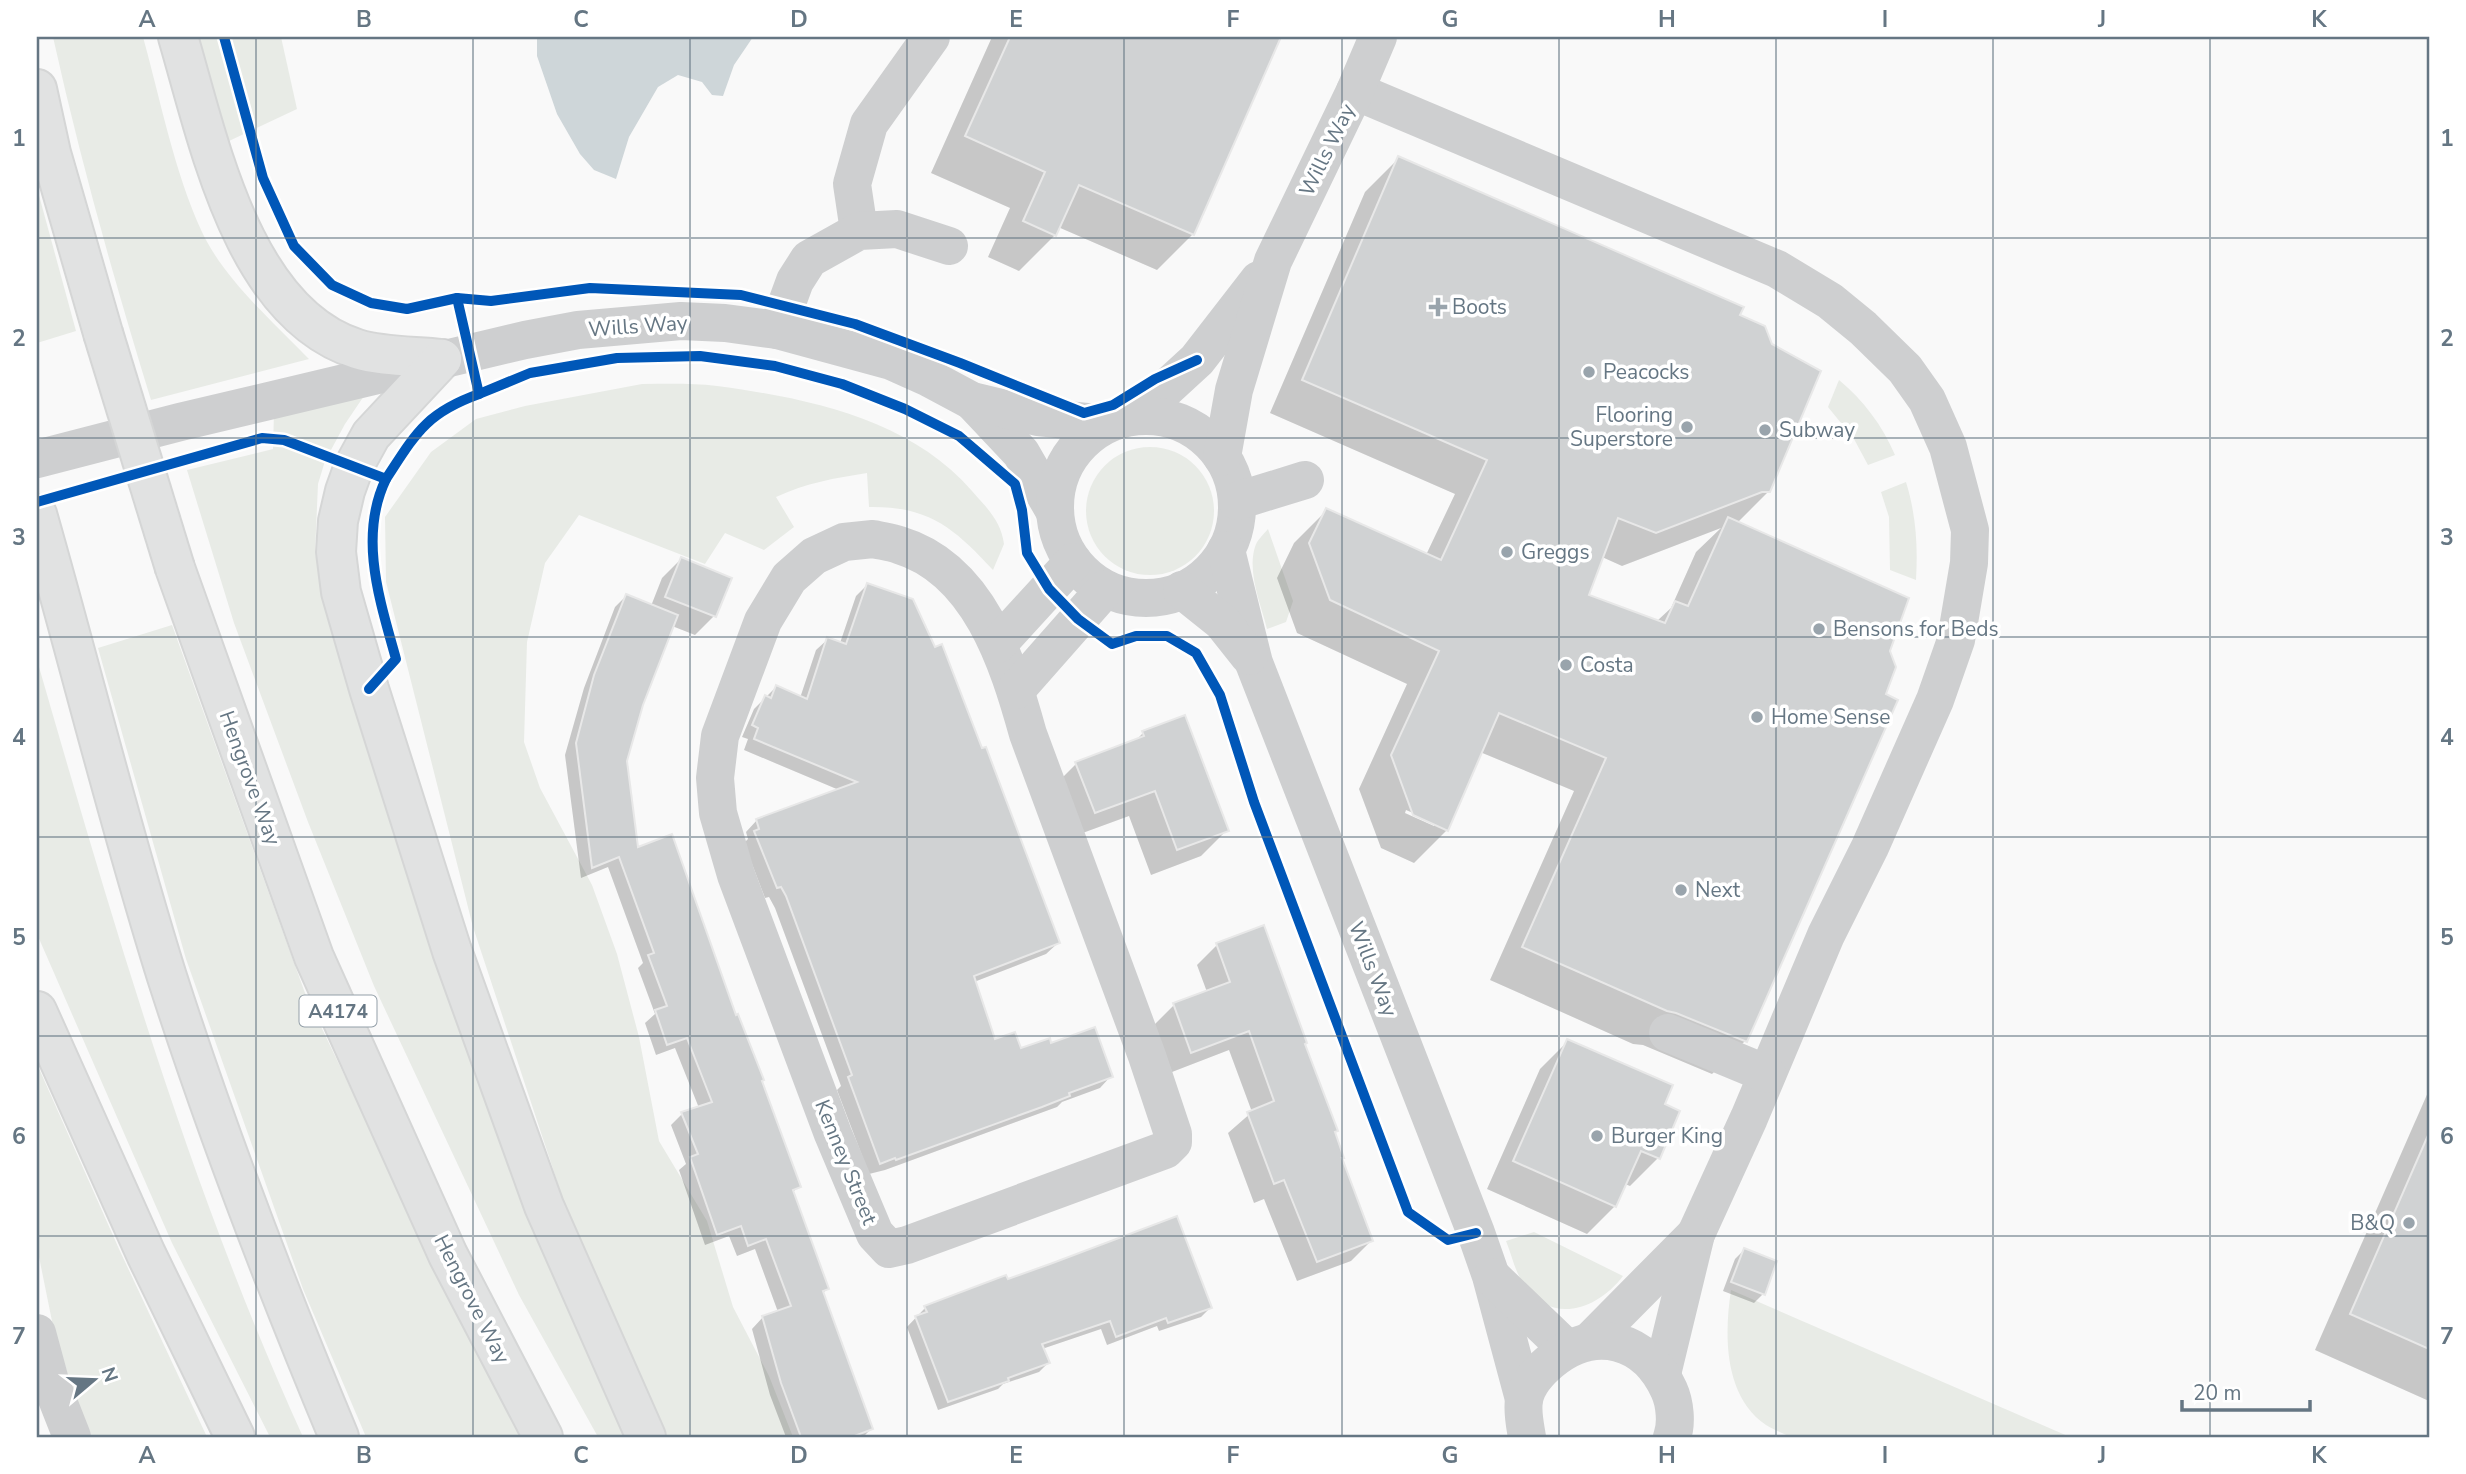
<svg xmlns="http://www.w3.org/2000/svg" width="2466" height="1474" viewBox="0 0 2466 1474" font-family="'Nunito Sans',sans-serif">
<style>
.green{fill:#e8ebe6}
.water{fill:#ced6d9}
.shadow{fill:#0003;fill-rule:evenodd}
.building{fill:#d0d2d3;stroke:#e8e8e8;stroke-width:2}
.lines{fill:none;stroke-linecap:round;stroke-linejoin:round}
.highway-casing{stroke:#d5d6d6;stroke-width:42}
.minor{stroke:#cecfd0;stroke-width:38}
.highway{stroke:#e1e2e2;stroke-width:38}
.highway-bridge-casing{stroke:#d5d6d6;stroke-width:42;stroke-linecap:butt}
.highway-bridge{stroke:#e1e2e2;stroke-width:38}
.cycleway-casing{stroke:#fff;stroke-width:15}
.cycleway{stroke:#0057b8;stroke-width:10}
.grid{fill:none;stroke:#657683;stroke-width:2;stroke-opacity:0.55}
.poi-dot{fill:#99a4ac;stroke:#fff;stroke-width:2.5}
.labels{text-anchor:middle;stroke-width:7;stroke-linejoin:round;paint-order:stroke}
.shield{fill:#fff;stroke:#939fa8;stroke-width:2}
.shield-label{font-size:19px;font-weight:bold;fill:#657683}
.street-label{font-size:21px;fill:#657683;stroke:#fff}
.poi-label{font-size:21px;fill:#657683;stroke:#fff;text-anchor:start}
.neatline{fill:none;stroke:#657683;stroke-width:2.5}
.grid-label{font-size:23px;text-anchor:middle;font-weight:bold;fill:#657683}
</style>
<rect width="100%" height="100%" fill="#f9f9f9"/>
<g class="green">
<path d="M 53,37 L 143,37 C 161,102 174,171 202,232 C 224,279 273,322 309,359 L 151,400 C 114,280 80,159 53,37 Z"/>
<path d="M 198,37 L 281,37 L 297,109 L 229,141 Z"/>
<path d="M 37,188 L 76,331 L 37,343 Z"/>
<path d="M 1839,380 C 1864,401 1882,425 1895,455 L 1868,465 L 1854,439 L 1828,407 Z"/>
<path d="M 642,384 C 667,384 692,383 717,386 C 807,398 910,419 972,491 C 987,508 1001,521 1004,544 L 993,570 C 954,528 929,506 869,507 L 867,473 C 835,478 806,483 776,497 L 794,527 L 764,550 L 725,533 L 705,564 L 579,515 L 545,563 L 527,642 L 524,742 L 540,788 L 592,885 L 617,954 L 639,1037 L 659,1141 L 707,1221 L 733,1307 L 769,1376 L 793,1437 L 660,1437 L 595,1296 L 473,927 L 386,582 L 385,517 L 431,452 L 476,419 L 525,406 Z"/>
<path d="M 368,390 L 345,424 L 325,461 L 318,484 L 315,553 L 328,607 L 627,1437 L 598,1437 L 519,1295 L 374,986 L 308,822 L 234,623 L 187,470 L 273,449 L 274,412 Z"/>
<circle cx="1150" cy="511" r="64"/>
<path d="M 1906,482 C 1916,515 1918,545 1916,580 L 1890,570 L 1889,517 L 1881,492 Z"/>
<path d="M 1268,529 L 1293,601 L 1286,622 L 1267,629 C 1261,605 1247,572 1255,547 C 1257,540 1263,535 1268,529 Z"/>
<path d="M 172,625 L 305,993 L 468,1334 L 525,1437 L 366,1437 L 303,1289 L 186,959 L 98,648 Z"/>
<path d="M 37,660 C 113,923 189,1187 303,1437 L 270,1437 L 172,1243 L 37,934 Z"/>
<path d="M 37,1064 L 119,1249 L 207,1437 L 92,1437 L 73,1392 L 53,1326 L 37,1247 Z"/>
<path d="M 1534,1232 L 1623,1276 C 1595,1313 1545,1326 1520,1278 C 1514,1267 1511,1253 1506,1241 Z"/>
<path d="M 1731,1290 L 2070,1437 L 1791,1437 C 1783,1433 1774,1430 1766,1425 C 1724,1396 1724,1336 1731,1290 Z"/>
</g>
<path class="water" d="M 537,37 L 753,37 L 734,65 L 723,96 L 712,95 L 702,82 L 678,75 L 658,87 L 629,137 L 616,179 L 594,170 L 580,154 L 557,114 L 537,56 Z"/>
<g class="shadow">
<path d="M 992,37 L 1279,37 L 1193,234 L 1157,270 L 1058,227 L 1055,235 L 1019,271 L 988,257 L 1010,208 L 931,173 Z"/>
<path d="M 1398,159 L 1738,316 L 1769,491 L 1737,523 L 1745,1041 L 1712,1074 L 1643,1045 L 1633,1044 L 1490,980 L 1574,791 L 1480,752 L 1447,830 L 1414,863 L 1381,848 L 1359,789 L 1407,684 L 1297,633 L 1277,578 L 1294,543 L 1327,510 L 1426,555 L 1455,494 L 1270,413 L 1365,192 ZM 1721,528 L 1696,552 L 1671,608 L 1657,621 L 1587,596 L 1602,557 L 1622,566 ZM 1406,810 L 1434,822 L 1434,826 L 1405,813 Z"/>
<path d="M 681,559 L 714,616 L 695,635 L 672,626 L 641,704 L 625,761 L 636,850 L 693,902 L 799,1186 L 792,1193 L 827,1289 L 822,1294 L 871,1429 L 863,1437 L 786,1437 L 770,1395 L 752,1329 L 763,1317 L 778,1312 L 755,1249 L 737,1256 L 729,1236 L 705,1245 L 679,1170 L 686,1164 L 671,1125 L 682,1114 L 699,1108 L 675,1048 L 656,1055 L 645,1023 L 655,1014 L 638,968 L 643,963 L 608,867 L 581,878 L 565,755 L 584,688 L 615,607 L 626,596 L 651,606 L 662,578 Z"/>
<path d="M 867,585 L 1058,943 L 1046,954 L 974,982 L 994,1041 L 1020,1051 L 1050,1045 L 1111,1076 L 1100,1088 L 1062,1102 L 1057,1107 L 885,1170 L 869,1174 L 837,1090 L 841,1086 L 775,908 L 769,897 L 765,898 L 744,843 L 748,839 L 746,832 L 757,820 L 839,790 L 744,750 L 748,739 L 742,737 L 754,709 L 776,687 L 800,698 L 816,650 L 828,639 L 840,643 L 856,596 Z"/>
<path d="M 1143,733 L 1227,830 L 1201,856 L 1151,875 L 1129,816 L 1069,838 L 1050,790 L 1076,764 L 1134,742 Z"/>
<path d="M 1263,928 L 1334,1133 L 1340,1159 L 1371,1241 L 1351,1261 L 1297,1281 L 1264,1199 L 1254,1203 L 1228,1133 L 1252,1112 L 1229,1050 L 1172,1072 L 1154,1025 L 1174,1005 L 1207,992 L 1197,965 L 1217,945 Z"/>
<path d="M 1568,1041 L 1662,1105 L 1678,1112 L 1658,1158 L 1630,1186 L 1625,1184 L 1615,1206 L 1587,1234 L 1487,1189 L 1540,1069 Z"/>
<path d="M 2429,1090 L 2429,1401 L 2315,1350 Z"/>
<path d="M 1744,1250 L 1763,1294 L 1754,1303 L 1723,1291 L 1735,1259 Z"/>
<path d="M 1007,1281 L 1210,1308 L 1201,1317 L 1159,1331 L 1157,1326 L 1107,1345 L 1101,1329 L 1042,1349 L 1048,1363 L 1039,1372 L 1003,1384 L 998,1389 L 938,1410 L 907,1327 L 925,1308 Z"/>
</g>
<g class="building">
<path d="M 1010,37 L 1281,37 L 1194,235 L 1079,185 L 1056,236 L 1023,221 L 1045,172 L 965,136 Z"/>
<path d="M 1398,156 L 1744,307 L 1740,315 L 1765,326 L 1772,344 L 1821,371 L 1770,492 L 1762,492 L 1656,533 L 1618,518 L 1589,595 L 1665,623 L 1675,601 L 1688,606 L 1728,517 L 1909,598 L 1890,651 L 1896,667 L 1886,694 L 1898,700 L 1747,1042 L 1676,1013 L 1667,1011 L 1522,947 L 1606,758 L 1499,713 L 1448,831 L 1413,815 L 1391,755 L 1439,651 L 1330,600 L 1309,543 L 1326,508 L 1441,560 L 1487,460 L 1302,380 Z"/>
<path d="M 681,557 L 732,578 L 716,617 L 665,597 Z"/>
<path d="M 867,583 L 913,599 L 935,647 L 942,644 L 982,748 L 986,747 L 1060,943 L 974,976 L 995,1039 L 1015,1032 L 1021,1048 L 1050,1038 L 1051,1043 L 1095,1027 L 1113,1077 L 1069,1093 L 1070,1096 L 1042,1107 L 896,1160 L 895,1158 L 880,1164 L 848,1077 L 852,1075 L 786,896 L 781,887 L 777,888 L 754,831 L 759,829 L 756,819 L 857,782 L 754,739 L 758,728 L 752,725 L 765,695 L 771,698 L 776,685 L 807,699 L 827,637 L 846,644 Z"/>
<path d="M 626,594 L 678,615 L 643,705 L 627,761 L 638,847 L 672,834 L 736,1015 L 738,1014 L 764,1080 L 762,1081 L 801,1187 L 793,1190 L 829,1289 L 823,1291 L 873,1429 L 852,1437 L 801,1437 L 781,1383 L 762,1316 L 791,1306 L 766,1239 L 748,1246 L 741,1226 L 717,1235 L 690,1157 L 698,1154 L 681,1112 L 712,1102 L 687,1038 L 667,1045 L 655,1010 L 667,1006 L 648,955 L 654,953 L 619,857 L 592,868 L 576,743 L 594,675 Z"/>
<path d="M 1185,715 L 1229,831 L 1177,850 L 1155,791 L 1095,813 L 1075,762 L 1144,736 L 1142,731 Z"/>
<path d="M 1264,925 L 1307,1043 L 1305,1044 L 1338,1131 L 1335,1132 L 1344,1158 L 1342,1158 L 1373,1241 L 1317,1262 L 1284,1180 L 1274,1184 L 1247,1112 L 1274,1101 L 1249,1031 L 1191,1053 L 1173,1003 L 1230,982 L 1216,943 Z"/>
<path d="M 1567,1039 L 1673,1085 L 1665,1104 L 1680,1111 L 1660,1159 L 1641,1151 L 1616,1207 L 1513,1161 Z"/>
<path d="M 2429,1133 L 2429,1349 L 2350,1314 Z"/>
<path d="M 1177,1216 L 1212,1308 L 1168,1323 L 1166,1318 L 1116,1337 L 1110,1321 L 1042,1344 L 1050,1363 L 1008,1378 L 1009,1381 L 948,1402 L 915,1316 L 927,1312 L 924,1306 L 1006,1275 L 1008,1279 L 1050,1264 Z"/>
<path d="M 1744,1248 L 1777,1261 L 1765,1295 L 1731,1282 Z"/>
</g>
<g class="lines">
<defs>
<g id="highway">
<path d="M 178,37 C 208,138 242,313 357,349 C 382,357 415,356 442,359"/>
<path d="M 37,89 L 51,153 L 103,333"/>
<path d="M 442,359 L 371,435 L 354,466 L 345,491 L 338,521 L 336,552 L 341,592 L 369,689 L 452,951 L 544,1206 L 646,1437"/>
<path d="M 37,514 C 81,668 119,824 167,977 C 217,1133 276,1286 339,1437"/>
<path d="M 175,568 L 314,957 L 448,1255 L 543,1437"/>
<path d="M 37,1011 L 146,1254 L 235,1437"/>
</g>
</defs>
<use href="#highway" class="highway-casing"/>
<g class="minor">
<path d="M 1355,91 L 1777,269 L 1830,301 L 1863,328 L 1905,369 L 1927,400 L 1948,447 L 1970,530 L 1969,563 L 1956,640 L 1935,700 L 1870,847 L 1826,935 L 1749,1118 L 1696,1234 L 1662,1374"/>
<path d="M 859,231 L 852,184 L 869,124 L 931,37"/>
<path d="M 777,330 L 795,281 L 809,259 L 859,231 L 897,229 L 949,246"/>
<path d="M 972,401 L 1021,453 L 1055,512"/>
<path d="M 1136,416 L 1197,360 L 1259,280"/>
<circle cx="1146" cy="507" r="91"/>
<path d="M 1222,457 L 1234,390 L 1273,261 L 1355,91 L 1378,37"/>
<path d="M 37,459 L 180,422 L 525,340 L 578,330 L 681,321 L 725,323 L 777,330 L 891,361 L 929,378 L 972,401 L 1038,417 L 1106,424"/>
<path d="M 1237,501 L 1305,480"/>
<path d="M 873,539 C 881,541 891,542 899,545 C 979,569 1008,662 1028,734 L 1147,1056 L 1173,1134 L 1173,1142 L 1165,1150 L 907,1245 L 889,1249 L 875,1234 L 833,1134 L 736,875 L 718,813 L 715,778 L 720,736 L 763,621 L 789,578 L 814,556 L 844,542 Z"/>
<path d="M 1226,550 L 1254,663 L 1476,1233 L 1491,1276 L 1524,1399"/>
<path d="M 1182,590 L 1222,622 L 1249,656"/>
<path d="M 998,644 L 1073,562"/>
<path d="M 1016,690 L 1105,589"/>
<path d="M 1668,1033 L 1767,1074"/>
<path d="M 1492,1277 L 1566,1348"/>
<path d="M 37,1333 L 50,1381 L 72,1437"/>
<path d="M 1591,1340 L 1696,1234"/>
<path d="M 1527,1437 C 1525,1425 1522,1412 1524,1400 C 1527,1384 1539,1371 1551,1361 C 1595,1325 1646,1339 1669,1390 C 1675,1403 1677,1424 1672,1437"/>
</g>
<use href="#highway" class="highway"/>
<defs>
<path id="highway-bridge" d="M 103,333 L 175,568"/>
</defs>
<use href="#highway-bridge" class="highway-bridge-casing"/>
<use href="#highway-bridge" class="highway-bridge"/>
<defs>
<g id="cycleway">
<path d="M 224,37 L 263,178 L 294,246 L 332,285 L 371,303 L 407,309 L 457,298 L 491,301 L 590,288 L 741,295 L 855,324 L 960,363 L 1084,413 L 1113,405 L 1155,379 L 1197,360"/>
<path d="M 479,394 L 530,373 L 617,358 L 700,356 L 775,366 L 842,384 L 905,409 L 959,436 L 1015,484 L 1022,510 L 1027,553 L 1049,589 L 1078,619 L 1112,644 L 1136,636 L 1167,636 L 1196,653 L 1220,695 L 1254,802 L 1408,1212 L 1448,1240 L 1476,1233"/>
<path d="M 37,502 L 262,438 L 284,440 L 386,479 C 416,433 426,413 479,394 L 457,298"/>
<path d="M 369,689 L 396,659 C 380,601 358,537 386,479"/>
</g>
</defs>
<use href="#cycleway" class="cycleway-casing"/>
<use href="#cycleway" class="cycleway"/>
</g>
<path class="grid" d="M 256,37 L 256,1437M 473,37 L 473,1437M 690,37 L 690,1437M 907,37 L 907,1437M 1124,37 L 1124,1437M 1342,37 L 1342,1437M 1559,37 L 1559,1437M 1776,37 L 1776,1437M 1993,37 L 1993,1437M 2210,37 L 2210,1437M 37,238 L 2429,238M 37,438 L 2429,438M 37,637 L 2429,637M 37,837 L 2429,837M 37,1036 L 2429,1036M 37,1236 L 2429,1236"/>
<g class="poi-dot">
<path d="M1434.5 296.5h7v7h7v7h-7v7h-7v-7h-7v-7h7z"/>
<circle cx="1589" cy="372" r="7"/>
<circle cx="1687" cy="427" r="7"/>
<circle cx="1765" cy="430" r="7"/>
<circle cx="1507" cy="552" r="7"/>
<circle cx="1819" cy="629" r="7"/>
<circle cx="1566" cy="665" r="7"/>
<circle cx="1757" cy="717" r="7"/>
<circle cx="1681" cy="890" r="7"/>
<circle cx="1597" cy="1136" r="7"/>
<circle cx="2409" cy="1223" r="7"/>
</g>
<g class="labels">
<rect class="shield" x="299.5" y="995.5" width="77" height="31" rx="5"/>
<g class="shield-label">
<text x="338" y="1018">A4174</text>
</g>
<g class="street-label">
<text transform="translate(1327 150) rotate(-64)" y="7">Wills Way</text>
<text transform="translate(638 326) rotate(-4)" y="7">Wills Way</text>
<text transform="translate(250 778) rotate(70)" y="7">Hengrove Way</text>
<text transform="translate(1373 969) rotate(69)" y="7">Wills Way</text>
<text transform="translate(846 1162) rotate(68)" y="7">Kenney Street</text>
<text transform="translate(472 1299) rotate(63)" y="7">Hengrove Way</text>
</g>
<g class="poi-label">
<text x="1452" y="314">Boots</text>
<text x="1603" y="379">Peacocks</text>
<text x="1673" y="422" text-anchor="end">Flooring<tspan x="1673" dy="24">Superstore</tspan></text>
<text x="1779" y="437">Subway</text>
<text x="1521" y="559">Greggs</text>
<text x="1833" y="636">Bensons for Beds</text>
<text x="1580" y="672">Costa</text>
<text x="1771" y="724">Home Sense</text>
<text x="1695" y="897">Next</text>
<text x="1611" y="1143">Burger King</text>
<text x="2395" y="1230" text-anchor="end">B&amp;Q</text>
</g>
</g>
<rect width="2466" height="1474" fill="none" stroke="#ffffff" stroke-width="77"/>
<g transform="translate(94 1380) rotate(71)" stroke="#ffffff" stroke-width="5" paint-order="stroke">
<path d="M0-5L12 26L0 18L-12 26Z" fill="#657683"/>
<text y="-10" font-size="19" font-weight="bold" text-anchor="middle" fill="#657683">N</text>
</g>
<path d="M2182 1400v10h128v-10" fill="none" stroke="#657683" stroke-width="3.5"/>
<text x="2193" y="1400" font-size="21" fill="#657683" stroke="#ffffff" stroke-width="5" paint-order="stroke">20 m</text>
<rect x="38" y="38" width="2390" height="1398" class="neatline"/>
<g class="grid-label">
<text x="147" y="27">A</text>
<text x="364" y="27">B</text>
<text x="581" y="27">C</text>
<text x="799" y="27">D</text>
<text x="1016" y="27">E</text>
<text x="1233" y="27">F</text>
<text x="1450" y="27">G</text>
<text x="1667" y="27">H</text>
<text x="1885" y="27">I</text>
<text x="2102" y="27">J</text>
<text x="2319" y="27">K</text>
<text x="19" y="146">1</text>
<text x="2447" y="146">1</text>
<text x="19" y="346">2</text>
<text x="2447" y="346">2</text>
<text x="19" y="545">3</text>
<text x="2447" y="545">3</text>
<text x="19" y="745">4</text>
<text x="2447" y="745">4</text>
<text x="19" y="945">5</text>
<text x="2447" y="945">5</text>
<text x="19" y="1144">6</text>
<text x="2447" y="1144">6</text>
<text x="19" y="1344">7</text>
<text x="2447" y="1344">7</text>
<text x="147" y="1463">A</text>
<text x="364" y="1463">B</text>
<text x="581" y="1463">C</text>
<text x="799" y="1463">D</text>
<text x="1016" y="1463">E</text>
<text x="1233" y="1463">F</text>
<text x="1450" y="1463">G</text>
<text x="1667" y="1463">H</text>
<text x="1885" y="1463">I</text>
<text x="2102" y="1463">J</text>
<text x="2319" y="1463">K</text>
</g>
</svg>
